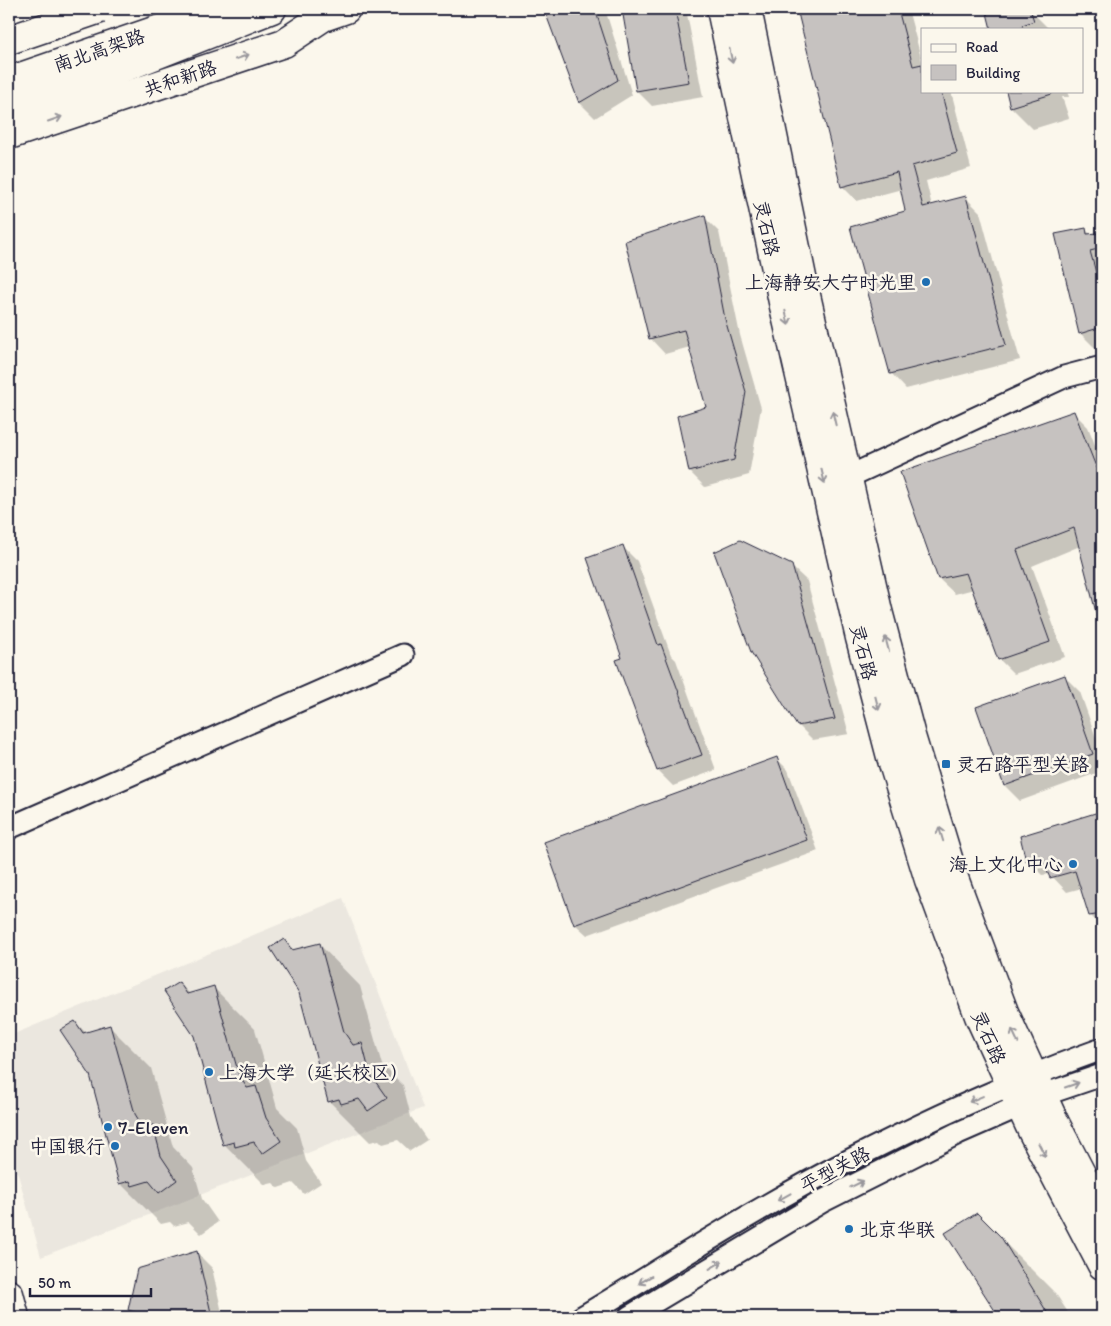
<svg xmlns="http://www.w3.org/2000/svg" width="1111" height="1326" viewBox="0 0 1111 1326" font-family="Itim,'LXGW WenKai TC',sans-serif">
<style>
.built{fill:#ebe7df}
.shadow{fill:#0003}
.building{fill:#c6c2c0;stroke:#22223b}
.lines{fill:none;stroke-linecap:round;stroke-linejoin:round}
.minor-casing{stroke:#22223b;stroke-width:25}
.major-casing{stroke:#22223b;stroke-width:31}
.highway-casing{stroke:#22223b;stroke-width:31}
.minor{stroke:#fbf7ec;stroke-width:21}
.major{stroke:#fbf7ec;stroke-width:28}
.highway{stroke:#fbf7ec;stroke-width:28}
.highway-bridge-casing{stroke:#22223b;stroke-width:31;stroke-linecap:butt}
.highway-bridge{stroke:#fbf7ec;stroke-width:28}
.oneway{stroke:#99979c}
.poi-dot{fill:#1f6fb2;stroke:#fbf7ec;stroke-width:2}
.labels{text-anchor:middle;stroke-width:5;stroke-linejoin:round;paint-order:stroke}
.street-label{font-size:19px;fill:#22223b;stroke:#fbf7ec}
.poi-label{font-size:19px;fill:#22223b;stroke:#fbf7ec;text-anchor:start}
</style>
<rect width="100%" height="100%" fill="#fbf7ec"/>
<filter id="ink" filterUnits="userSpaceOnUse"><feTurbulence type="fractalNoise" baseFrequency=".02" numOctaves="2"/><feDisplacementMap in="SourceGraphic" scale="10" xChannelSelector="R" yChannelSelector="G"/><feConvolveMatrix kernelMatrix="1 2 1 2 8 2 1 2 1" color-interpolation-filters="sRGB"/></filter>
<g filter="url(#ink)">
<path class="built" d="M 343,898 L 423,1108 L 41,1257 L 9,1142 L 9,1036 Z"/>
<g class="shadow">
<path d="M 545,9 L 605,9 L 632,95 L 595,118 L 580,103 Z"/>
<path d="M 624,9 L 686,9 L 703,97 L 652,106 L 637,91 Z"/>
<path d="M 798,9 L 908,9 L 922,61 L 922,91 L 951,91 L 971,168 L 926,181 L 932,206 L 965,197 L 980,212 L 1020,360 L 906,389 L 891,373 L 907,211 L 902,189 L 857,201 L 842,186 Z"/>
<path d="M 987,9 L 1029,9 L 1049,29 L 992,29 Z"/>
<path d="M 1007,91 L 1067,91 L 1069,97 L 1062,97 L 1069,118 L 1033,129 L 1011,107 Z"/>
<path d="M 704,217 L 719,232 L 740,335 L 761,408 L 749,475 L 705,487 L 690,472 L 707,408 L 690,347 L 665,354 L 650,338 Z"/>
<path d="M 1085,229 L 1091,235 L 1097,234 L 1102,239 L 1102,355 L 1080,333 Z"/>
<path d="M 1073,412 L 1088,427 L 1102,462 L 1102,537 L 1090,542 L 1090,544 L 1102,541 L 1102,625 L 1099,622 L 1080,546 L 1032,566 L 1065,657 L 1014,674 L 999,659 L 974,589 L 955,594 L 939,579 L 902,473 Z"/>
<path d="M 622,546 L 637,561 L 671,655 L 676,660 L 716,770 L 673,786 L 658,771 L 618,661 L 624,659 Z"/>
<path d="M 791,566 L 807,581 L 849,734 L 813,740 L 798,725 Z"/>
<path d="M 1065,677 L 1080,692 L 1102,755 L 1102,771 L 1020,801 L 1005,786 Z"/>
<path d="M 776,758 L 788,770 L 818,851 L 587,935 L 575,924 Z"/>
<path d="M 1102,812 L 1102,927 L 1091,916 L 1082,888 L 1067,892 L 1050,874 L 1042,875 L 1027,860 L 1022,837 Z"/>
<path d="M 284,940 L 295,951 L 319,944 L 360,986 L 382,1065 L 403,1085 L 411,1117 L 427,1140 L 410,1151 L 398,1140 L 383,1144 L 379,1140 L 370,1142 L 329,1101 L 300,992 Z"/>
<path d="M 1102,956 L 1102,968 L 1098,959 Z"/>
<path d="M 179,983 L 190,994 L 214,988 L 255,1029 L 277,1108 L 297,1128 L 306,1161 L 321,1183 L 304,1194 L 293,1183 L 278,1188 L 273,1183 L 265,1185 L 224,1144 Z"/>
<path d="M 75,1022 L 86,1033 L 110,1027 L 151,1068 L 173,1147 L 193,1168 L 202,1199 L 218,1222 L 201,1234 L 189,1222 L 174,1226 L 170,1222 L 161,1224 L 120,1183 L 91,1074 Z"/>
<path d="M 977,1215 L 1056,1294 L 1071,1317 L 1000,1317 L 947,1233 Z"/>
<path d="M 197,1253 L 212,1268 L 223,1317 L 136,1317 L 129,1310 Z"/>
</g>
<g class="building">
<path d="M 544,9 L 595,9 L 618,80 L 579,103 Z"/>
<path d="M 622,9 L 675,9 L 689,82 L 636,91 Z"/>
<path d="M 797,9 L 898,9 L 913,66 L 922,64 L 922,91 L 941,91 L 957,153 L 912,166 L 923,207 L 966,196 L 1006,345 L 890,374 L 850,227 L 905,211 L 897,172 L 841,187 Z"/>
<path d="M 986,9 L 1030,9 L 1034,21 L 1022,25 L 1023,29 L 991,29 Z"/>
<path d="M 1006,91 L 1052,91 L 1052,94 L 1010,107 Z"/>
<path d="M 705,215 L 725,319 L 746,392 L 734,460 L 689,472 L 677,416 L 706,407 L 684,330 L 649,339 L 625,241 Z"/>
<path d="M 1086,228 L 1087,234 L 1098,233 L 1102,246 L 1102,248 L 1090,251 L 1102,294 L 1102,327 L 1079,334 L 1055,234 Z"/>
<path d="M 1074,411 L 1102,482 L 1102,619 L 1098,620 L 1074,528 L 1017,550 L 1050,642 L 998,660 L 966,573 L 938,579 L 900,472 Z"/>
<path d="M 740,540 L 792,565 L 835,719 L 797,726 L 751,652 L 714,552 Z"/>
<path d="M 623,545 L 658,645 L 661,644 L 702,755 L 657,771 L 616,660 L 622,658 L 587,558 Z"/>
<path d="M 1065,675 L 1093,754 L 1004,786 L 976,707 Z"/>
<path d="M 777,757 L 807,840 L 574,925 L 544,842 Z"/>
<path d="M 1102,811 L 1102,914 L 1089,916 L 1075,871 L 1050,878 L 1041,857 L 1026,861 L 1020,836 Z"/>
<path d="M 284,939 L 292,950 L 320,943 L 344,1032 L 353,1045 L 362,1043 L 370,1074 L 387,1098 L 368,1111 L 359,1099 L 341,1104 L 339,1099 L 328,1102 L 299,993 L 270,948 Z"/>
<path d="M 179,982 L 187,994 L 214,986 L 239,1075 L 247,1088 L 256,1086 L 266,1118 L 281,1141 L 262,1154 L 254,1142 L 235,1147 L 234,1142 L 223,1145 L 194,1036 L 164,991 Z"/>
<path d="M 75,1021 L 83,1033 L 110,1025 L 135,1114 L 143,1127 L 153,1125 L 161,1156 L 177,1180 L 159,1193 L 149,1181 L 132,1186 L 130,1181 L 119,1184 L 90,1075 L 60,1030 Z"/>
<path d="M 977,1213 L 1001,1237 L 1050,1317 L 999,1317 L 945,1233 Z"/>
<path d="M 197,1251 L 212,1317 L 138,1317 L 138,1313 L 128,1310 L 137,1269 Z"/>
</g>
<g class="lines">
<defs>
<g id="minor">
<path d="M 848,477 L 1064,377 L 1102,367"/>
<path d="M 9,828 L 403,655"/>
<path d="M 582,1317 C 670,1264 758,1207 850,1160 C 932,1118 1015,1080 1102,1049"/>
<path d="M 629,1317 L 823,1201 L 958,1133 L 1049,1093 L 1102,1075"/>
</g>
<g id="major">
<path d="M 721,9 L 783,302 L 860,638 L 891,757 L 929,880 L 979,1016 L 1032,1131 L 1102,1265"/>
<path d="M 747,9 L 803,282 L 878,611 L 911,736 L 955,881 L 1004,1012 L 1055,1123 L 1102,1214"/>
<path d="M 9,25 L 60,9"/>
<path d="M 9,97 L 87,68"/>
<path d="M 9,135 L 284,43 L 323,17 L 346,9"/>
<path d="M 9,1294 L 15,1317"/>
</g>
<g id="highway">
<path d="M 9,81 L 218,9"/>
<path d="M 9,113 L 272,9"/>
</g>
</defs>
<use href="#minor" class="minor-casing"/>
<use href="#major" class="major-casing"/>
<use href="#highway" class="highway-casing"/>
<use href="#minor" class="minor"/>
<use href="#major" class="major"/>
<use href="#highway" class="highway"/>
<defs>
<path id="highway-bridge" d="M 9,40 L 100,9"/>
</defs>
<use href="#highway-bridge" class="highway-bridge-casing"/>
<use href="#highway-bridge" class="highway-bridge"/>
</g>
<defs><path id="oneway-shaft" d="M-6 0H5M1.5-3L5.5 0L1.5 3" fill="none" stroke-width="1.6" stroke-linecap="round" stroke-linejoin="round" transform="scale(1.25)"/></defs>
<g class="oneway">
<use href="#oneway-shaft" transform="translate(731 56) rotate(78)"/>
<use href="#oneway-shaft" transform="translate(242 57) rotate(-19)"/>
<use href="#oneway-shaft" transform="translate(55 119) rotate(-19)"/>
<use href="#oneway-shaft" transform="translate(787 318) rotate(77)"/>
<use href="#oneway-shaft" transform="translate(834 418) rotate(-103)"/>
<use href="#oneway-shaft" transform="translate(823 476) rotate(77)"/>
<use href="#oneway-shaft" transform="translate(887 644) rotate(-105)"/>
<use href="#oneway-shaft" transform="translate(877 703) rotate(76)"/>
<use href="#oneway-shaft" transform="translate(941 834) rotate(-107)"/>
<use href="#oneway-shaft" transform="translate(1015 1036) rotate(-115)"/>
<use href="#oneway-shaft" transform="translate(1072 1085) rotate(-19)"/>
<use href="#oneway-shaft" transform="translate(976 1099) rotate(157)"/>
<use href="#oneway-shaft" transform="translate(1042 1150) rotate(62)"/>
<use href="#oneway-shaft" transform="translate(857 1184) rotate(-26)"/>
<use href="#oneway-shaft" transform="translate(784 1197) rotate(151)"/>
<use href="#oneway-shaft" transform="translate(716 1265) rotate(-31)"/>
<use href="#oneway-shaft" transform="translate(645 1280) rotate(149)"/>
</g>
</g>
<g class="poi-dot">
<circle cx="926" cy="282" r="5"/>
<rect x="941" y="759" width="10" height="10" rx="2.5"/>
<circle cx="1073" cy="864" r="5"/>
<circle cx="209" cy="1072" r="5"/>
<circle cx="108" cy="1127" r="5"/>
<circle cx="115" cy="1146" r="5"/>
<circle cx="849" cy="1229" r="5"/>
</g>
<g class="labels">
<g class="street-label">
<text transform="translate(99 50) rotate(-19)" y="7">南北高架路</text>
<text transform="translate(180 78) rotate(-19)" y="7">共和新路</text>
<text transform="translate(767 228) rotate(78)" y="7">灵石路</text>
<text transform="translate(864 652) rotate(76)" y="7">灵石路</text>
<text transform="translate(989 1037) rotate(66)" y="7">灵石路</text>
<text transform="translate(835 1169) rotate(-28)" y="7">平型关路</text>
</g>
<g class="poi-label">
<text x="916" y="289" text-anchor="end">上海静安大宁时光里</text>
<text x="956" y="771">灵石路平型关路</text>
<text x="1063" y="871" text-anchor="end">海上文化中心</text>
<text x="219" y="1079">上海大学（延长校区）</text>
<text x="118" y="1134">7-Eleven</text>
<text x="105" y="1153" text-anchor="end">中国银行</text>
<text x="859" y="1236">北京华联</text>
</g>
</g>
<rect width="1111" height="1326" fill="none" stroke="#fbf7ec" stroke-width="30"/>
<rect x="15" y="15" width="1081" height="1296" fill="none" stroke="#22223b" stroke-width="2" filter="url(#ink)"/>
<rect x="921" y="28" width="162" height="65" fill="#fbf7ec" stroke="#a4a2a5"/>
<rect x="931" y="44" width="25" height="8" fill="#fbf7ec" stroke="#a4a2a5"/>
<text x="966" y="52" font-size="15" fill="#22223b">Road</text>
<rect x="931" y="65" width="25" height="15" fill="#c6c2c0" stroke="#a4a2a5"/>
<text x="966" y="78" font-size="15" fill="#22223b">Building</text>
<path d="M30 1288v8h121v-8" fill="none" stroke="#22223b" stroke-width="2.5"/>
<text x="38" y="1288" font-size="15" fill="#22223b" stroke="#fbf7ec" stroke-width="4" paint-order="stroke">50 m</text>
</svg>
